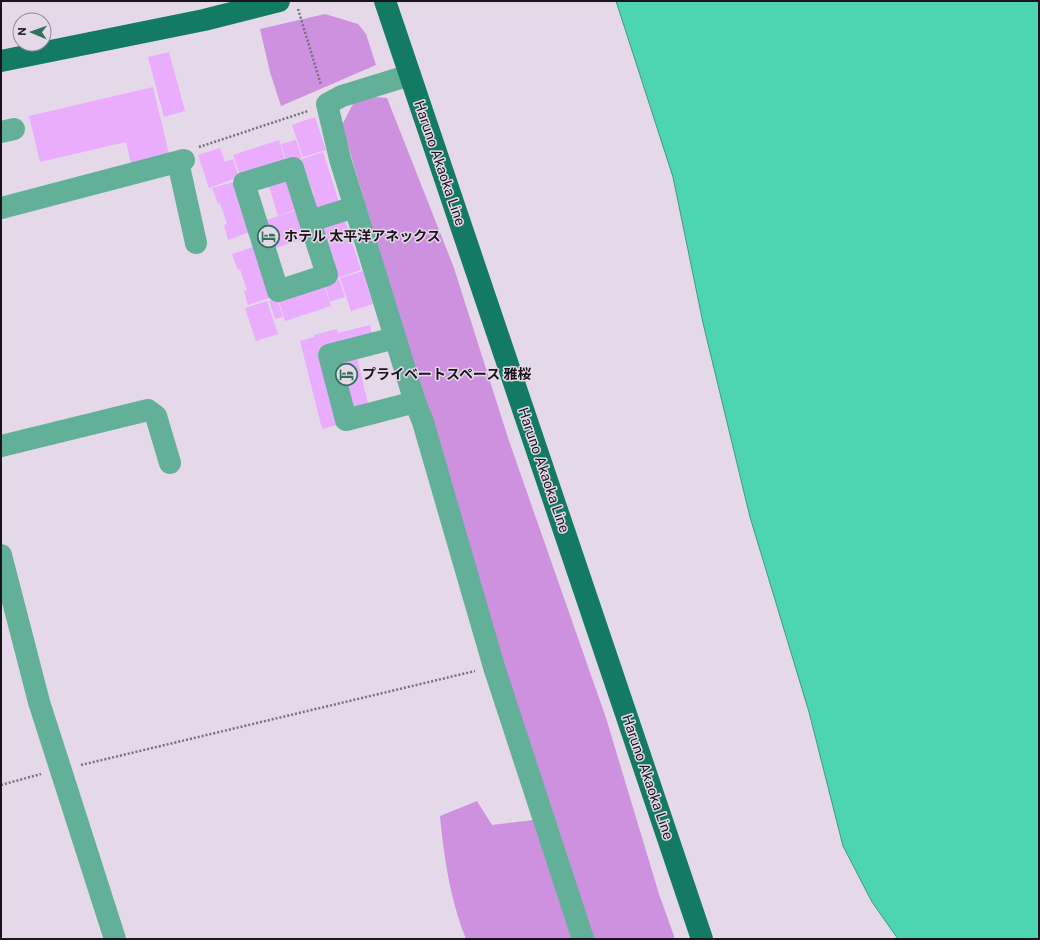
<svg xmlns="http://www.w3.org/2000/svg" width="1040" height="940" viewBox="0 0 1040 940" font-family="'Public Sans','Noto Sans JP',sans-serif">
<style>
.forest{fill:#ce91e0}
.water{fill:#4dd4b0;stroke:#3d9b83}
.building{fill:#eaacfc}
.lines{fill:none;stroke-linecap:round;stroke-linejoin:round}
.path{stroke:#78707b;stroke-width:2.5;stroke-dasharray:2 2;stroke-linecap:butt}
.minor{stroke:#63b098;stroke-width:22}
.major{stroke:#137b63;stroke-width:22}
.labels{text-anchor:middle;stroke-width:3;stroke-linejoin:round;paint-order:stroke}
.street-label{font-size:14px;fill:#19151a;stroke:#e5d9e9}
.poi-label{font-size:14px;font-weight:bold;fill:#19151a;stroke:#e5d9e9;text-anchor:start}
</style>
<rect width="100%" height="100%" fill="#e5d9e9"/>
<g class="forest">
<path d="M 325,14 L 358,24 L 366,34 L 376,65 L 281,106 L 270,72 L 260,29 Z"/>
<path d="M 374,97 L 387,98 L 454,268 L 509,441 L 606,718 L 659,894 L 675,939 L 466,939 C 450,900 444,857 440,816 L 477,801 L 492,825 L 542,819 L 491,631 L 342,125 L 354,102 Z"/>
</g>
<path class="water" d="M 616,1 L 1039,1 L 1039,939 L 898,939 L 872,902 L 843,846 L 809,712 L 750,517 L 703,323 L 673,177 Z"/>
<g class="building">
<path d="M 169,52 L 185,111 L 164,117 L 148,57 Z"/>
<path d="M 153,87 L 170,158 L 132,167 L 126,142 L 40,162 L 29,116 Z"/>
<path d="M 315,117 L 326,150 L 303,157 L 292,125 Z"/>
<path d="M 279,140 L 286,163 L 241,178 L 233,155 Z"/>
<path d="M 296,140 L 302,158 L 287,163 L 281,144 Z"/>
<path d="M 220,148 L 225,162 L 233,159 L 239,177 L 209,188 L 198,155 Z"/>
<path d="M 323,152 L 361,270 L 337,278 L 332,264 L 335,262 L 328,242 L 325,243 L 311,197 L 314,195 L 307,175 L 304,176 L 299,160 Z"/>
<path d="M 290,175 L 301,208 L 278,216 L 268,183 Z"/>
<path d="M 237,181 L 253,231 L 228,240 L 224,225 L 227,224 L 220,203 L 218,204 L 212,188 Z"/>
<path d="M 298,210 L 307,238 L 272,249 L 263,221 Z"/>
<path d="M 256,246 L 273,297 L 248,305 L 244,291 L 247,290 L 240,269 L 238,270 L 232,254 Z"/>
<path d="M 363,271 L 373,304 L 351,311 L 340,278 Z"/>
<path d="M 339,279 L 345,297 L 330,302 L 324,283 Z"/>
<path d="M 323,283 L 331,306 L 285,321 L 278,298 Z"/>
<path d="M 277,298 L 283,317 L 275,319 L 269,301 Z"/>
<path d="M 267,301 L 278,334 L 256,341 L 245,308 Z"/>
<path d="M 370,325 L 372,335 L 353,340 L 371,416 L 322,429 L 300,341 L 314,337 L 314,335 L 337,329 L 338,333 Z"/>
</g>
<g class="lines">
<g class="path">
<path d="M 298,9 L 321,85"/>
<path d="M 199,147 L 308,111"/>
<path d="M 81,765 L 475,671"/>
<path d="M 1,785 L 41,774"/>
</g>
<g class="minor">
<path d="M 410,75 L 342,96 L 327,104 L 340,159 L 415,402 L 423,422 L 494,667 L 583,939"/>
<path d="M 1,132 L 14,129"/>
<path d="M 178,162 L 196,243"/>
<path d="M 293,168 L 327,275 L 278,291 L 244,183 Z"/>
<path d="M 1,208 L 184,160"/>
<path d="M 310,221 L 355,207"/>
<path d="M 395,338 L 329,355 L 346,420 L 415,402"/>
<path d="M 1,446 L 148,410 L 156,416 L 170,463"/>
<path d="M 1,555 L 39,702 L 115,939"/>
</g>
<g class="major">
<path d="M 385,1 L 702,939"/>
<path d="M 1,61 L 204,20 L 279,1"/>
</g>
</g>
<defs>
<symbol id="hotel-ring" viewBox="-11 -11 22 22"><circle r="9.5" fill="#e5d9e9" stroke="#30705d" stroke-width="1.5"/><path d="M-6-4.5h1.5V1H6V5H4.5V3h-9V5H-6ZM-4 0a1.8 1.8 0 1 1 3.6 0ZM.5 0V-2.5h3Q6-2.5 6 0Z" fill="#30705d"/></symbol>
</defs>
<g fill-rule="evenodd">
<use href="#hotel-ring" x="256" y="224" width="25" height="25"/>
<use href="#hotel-ring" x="334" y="362" width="25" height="25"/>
</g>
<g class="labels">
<g class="street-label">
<text transform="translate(440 163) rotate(71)" y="5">Haruno Akaoka Line</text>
<text transform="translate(544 470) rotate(71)" y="5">Haruno Akaoka Line</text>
<text transform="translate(648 777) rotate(71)" y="5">Haruno Akaoka Line</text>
</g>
<g class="poi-label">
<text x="284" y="241">ホテル 太平洋アネックス</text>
<text x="362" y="379">プライベートスペース 雅桜</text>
</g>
</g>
<rect width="1040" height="940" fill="none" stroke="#19151a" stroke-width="4"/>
<g transform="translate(32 32) rotate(272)"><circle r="19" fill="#e5d9e9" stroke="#938b96"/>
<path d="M0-3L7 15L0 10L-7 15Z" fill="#30705d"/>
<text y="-6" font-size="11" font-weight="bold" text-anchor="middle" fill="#19151a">N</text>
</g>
</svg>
